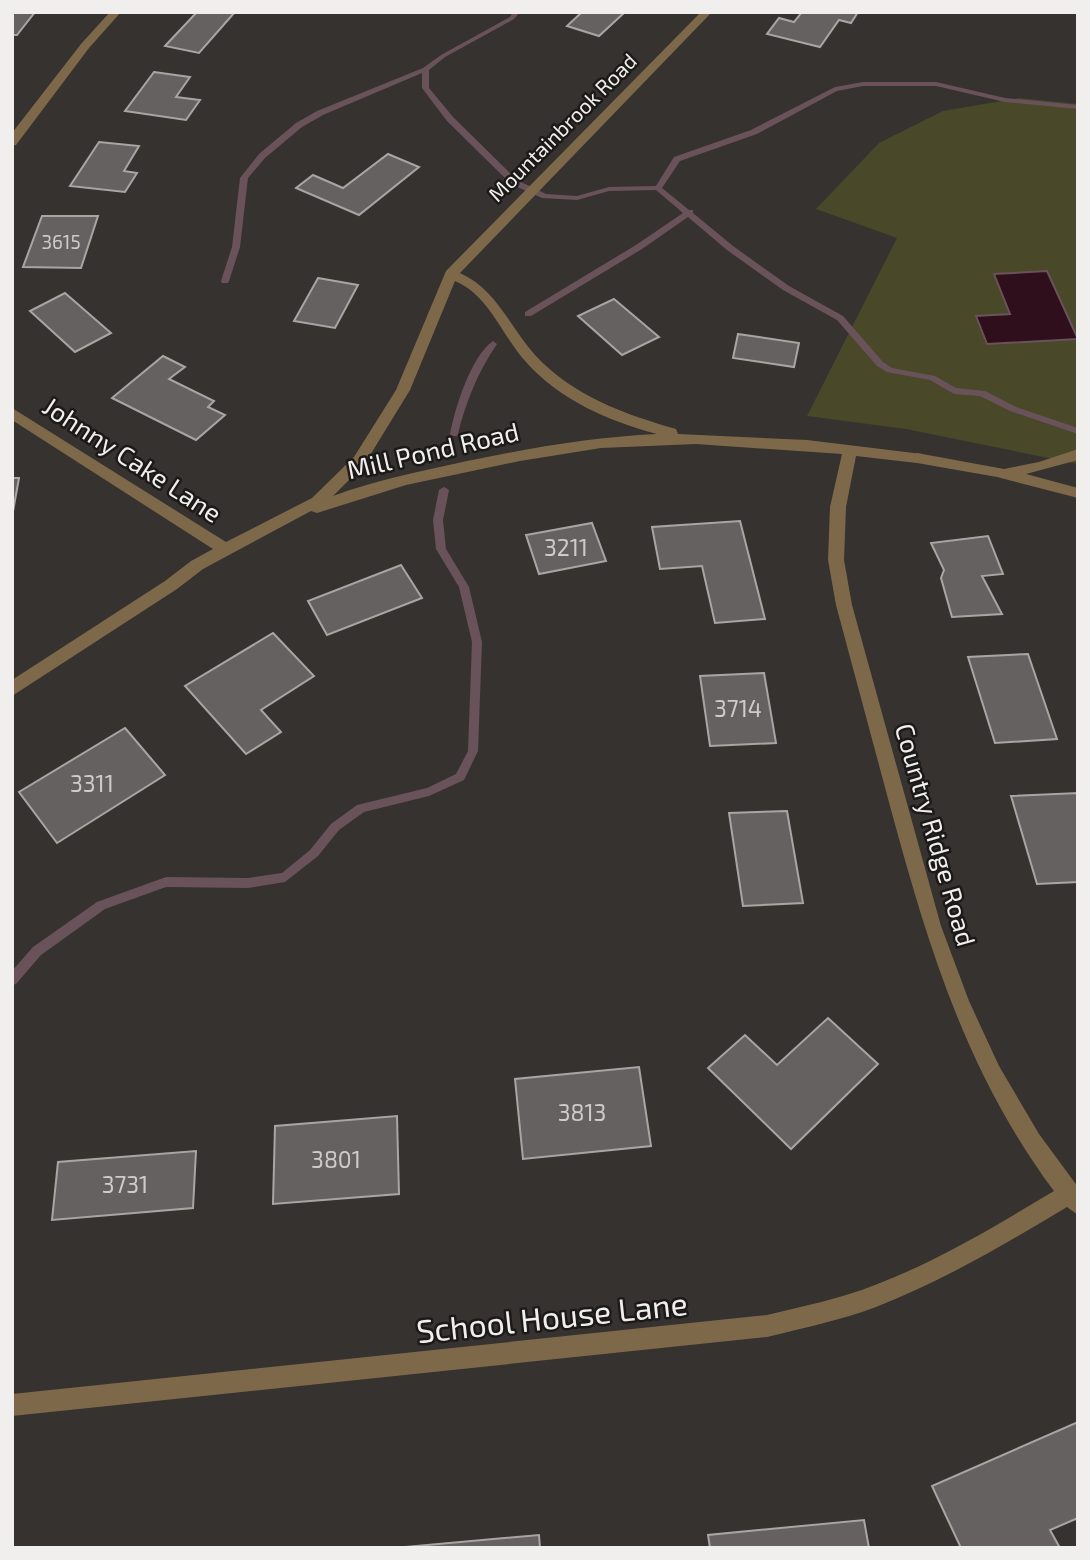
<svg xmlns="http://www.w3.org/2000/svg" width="1090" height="1560" viewBox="0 0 1090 1560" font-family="'Exo 2',sans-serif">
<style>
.green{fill:#494828}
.water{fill:#300f1c;stroke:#6a525b;stroke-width:2}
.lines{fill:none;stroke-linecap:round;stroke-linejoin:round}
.stream{fill:#6a525b;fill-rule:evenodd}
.building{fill:#666161;stroke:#aaa5a4;stroke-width:2}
.lane{fill:#7d6949;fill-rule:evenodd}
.street{fill:#7d6949;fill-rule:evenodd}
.labels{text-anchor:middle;stroke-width:5;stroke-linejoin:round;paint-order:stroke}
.far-number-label{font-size:19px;fill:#cecccb}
.far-street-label{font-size:21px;fill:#f1efee;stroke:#1c1a19}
.number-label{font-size:23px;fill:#cecccb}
.street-label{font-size:26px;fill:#f1efee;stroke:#1c1a19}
.near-street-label{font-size:32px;fill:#f1efee;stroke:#1c1a19}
</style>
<rect width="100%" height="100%" fill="#363230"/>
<path class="green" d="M 1019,98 L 1078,104 L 1078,464 L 906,429 L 807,416 L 897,238 L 816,209 L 879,143 L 943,111 Z"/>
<path class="water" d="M 1047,271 L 1078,339 L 987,344 L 976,316 L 1010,314 L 994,274 Z"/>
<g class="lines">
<g class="stream">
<path d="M 513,12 L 520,12 L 514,19 L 445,57 L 429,70 L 429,88 L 453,117 L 517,180 L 546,194 L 577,196 L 609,187 L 656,186 L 674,157 L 751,130 L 835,87 L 863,82 L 936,82 L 1005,98 L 1078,105 L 1078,109 L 1005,102 L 936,86 L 863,86 L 837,91 L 757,134 L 680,161 L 662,188 L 689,210 L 693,210 L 693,213 L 733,246 L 789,286 L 843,316 L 883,362 L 892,368 L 935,376 L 956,388 L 985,391 L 1016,407 L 1078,428 L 1078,434 L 1010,411 L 980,396 L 954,394 L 930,380 L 887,372 L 877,366 L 837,320 L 783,290 L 727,250 L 688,217 L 642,249 L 531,316 L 525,316 L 525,312 L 636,245 L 683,213 L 656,190 L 609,191 L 577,200 L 542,198 L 511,184 L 447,121 L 422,88 L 422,73 L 323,115 L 302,127 L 265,158 L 248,178 L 240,247 L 229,281 L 228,283 L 222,283 L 221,281 L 232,247 L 240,178 L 259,154 L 296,123 L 317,111 L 423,68 L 441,55 L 510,17 Z"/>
<path d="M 493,341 L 497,344 C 478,372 466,401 458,434 L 457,436 L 451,436 L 450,434 C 455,408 471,356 493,341 Z"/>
<path d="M 444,487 L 449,490 L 443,520 L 446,549 L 469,587 L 482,642 L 478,751 L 464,780 L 429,796 L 364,812 L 339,830 L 318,856 L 285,882 L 248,888 L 166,887 L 105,909 L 41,955 L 16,984 L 12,985 L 12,971 L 33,947 L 97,902 L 166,877 L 248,878 L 282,873 L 310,850 L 331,824 L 357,805 L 427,788 L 456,774 L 468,751 L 472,642 L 459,587 L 436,549 L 433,520 L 439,490 Z"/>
</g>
</g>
<g class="building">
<path d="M 12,12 L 35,12 L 17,35 L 12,35 Z"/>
<path d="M 197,12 L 235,12 L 199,53 L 165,46 Z"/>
<path d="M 582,12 L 625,12 L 599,36 L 567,26 Z"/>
<path d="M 802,12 L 858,12 L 851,23 L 839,20 L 820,47 L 767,34 L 779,18 L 794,22 Z"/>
<path d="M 154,72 L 190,77 L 176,97 L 200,100 L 186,120 L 125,111 Z"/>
<path d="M 99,142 L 139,146 L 124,171 L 137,173 L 125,192 L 70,186 Z"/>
<path d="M 388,154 L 419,167 L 359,215 L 296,188 L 313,175 L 343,188 Z"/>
<path d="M 42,216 L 98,216 L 81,268 L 23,267 Z"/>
<path d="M 318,278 L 358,285 L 335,328 L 294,321 Z"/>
<path d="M 65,293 L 111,333 L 75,352 L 30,311 Z"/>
<path d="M 614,299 L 659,337 L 622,355 L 578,316 Z"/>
<path d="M 738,334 L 799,343 L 794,367 L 733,358 Z"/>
<path d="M 163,356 L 185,367 L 169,379 L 214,401 L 208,407 L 225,415 L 196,440 L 112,398 Z"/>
<path d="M 12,478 L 19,478 L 12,517 Z"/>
<path d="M 740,521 L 765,619 L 715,623 L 702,566 L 660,569 L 652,527 Z"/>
<path d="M 592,523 L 606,561 L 539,574 L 526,535 Z"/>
<path d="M 988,536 L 1003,574 L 982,576 L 1002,614 L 952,617 L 941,578 L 944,570 L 931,543 Z"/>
<path d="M 401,565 L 422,598 L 327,635 L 308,601 Z"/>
<path d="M 273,633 L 314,676 L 261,710 L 281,732 L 246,754 L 185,686 Z"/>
<path d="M 1028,654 L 1057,739 L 995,743 L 968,657 Z"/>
<path d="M 764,673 L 776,743 L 710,746 L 700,676 Z"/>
<path d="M 125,728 L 165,775 L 57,843 L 19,792 Z"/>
<path d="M 1078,793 L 1078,882 L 1037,884 L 1011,796 Z"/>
<path d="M 787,811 L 803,903 L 743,906 L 729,813 Z"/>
<path d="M 828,1018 L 878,1064 L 791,1149 L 708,1068 L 745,1035 L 777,1065 Z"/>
<path d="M 639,1067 L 651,1146 L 523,1159 L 515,1079 Z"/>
<path d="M 397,1116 L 399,1194 L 273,1204 L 275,1126 Z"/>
<path d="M 196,1151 L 193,1208 L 52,1220 L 58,1162 Z"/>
<path d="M 1078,1422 L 1078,1518 L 1050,1530 L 1060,1548 L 961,1548 L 932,1486 Z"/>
<path d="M 864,1520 L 869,1548 L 710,1548 L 708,1535 Z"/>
<path d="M 539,1535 L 540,1548 L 394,1548 Z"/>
</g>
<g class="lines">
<path class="lane" d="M 1078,449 L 1078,460 L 1026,474 L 1078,488 L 1078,498 L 997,477 L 917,463 L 910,458 L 917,453 L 1004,469 L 1039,462 Z"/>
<g class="street">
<path d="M 110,12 L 121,12 L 89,48 L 16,145 L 12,146 L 12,133 L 81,44 Z"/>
<path d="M 701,12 L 712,12 L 460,273 C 496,289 510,327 535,355 C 573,396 624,414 676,429 L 678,434 L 807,440 L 922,454 L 924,458 L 922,462 L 917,463 L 856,456 L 846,507 L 844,560 L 852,605 L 941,926 L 969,1001 L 999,1066 L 1039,1134 L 1078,1187 L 1078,1215 L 1067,1207 C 1005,1244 943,1281 876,1307 C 841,1320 804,1328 767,1337 L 12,1416 L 12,1394 L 767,1315 C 803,1306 840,1299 875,1285 C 938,1261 997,1225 1054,1191 C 966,1073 928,946 890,806 C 872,739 854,672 836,605 L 828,560 L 830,507 L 842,454 L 696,444 L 601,448 L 520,461 L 406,485 L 317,513 L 311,511 L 203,569 L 177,589 L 12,696 L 12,680 L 165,581 L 191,561 L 213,549 L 12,420 L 12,408 L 226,542 L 312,498 L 354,457 L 396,390 L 446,271 ZM 455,281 C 489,295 502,336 526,362 C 560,400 608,421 657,434 C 593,437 530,448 467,461 C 422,471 376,480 333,496 L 364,465 L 410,390 Z"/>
</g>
</g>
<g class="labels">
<g class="far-number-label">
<text x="61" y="249">3615</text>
</g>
<g class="far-street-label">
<text transform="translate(563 128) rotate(-45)" y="7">Mountainbrook Road</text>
</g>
<g class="number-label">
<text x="566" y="556">3211</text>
<text x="738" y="717">3714</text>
<text x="92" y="792">3311</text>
<text x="582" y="1121">3813</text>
<text x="336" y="1168">3801</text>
<text x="125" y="1193">3731</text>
</g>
<g class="street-label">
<text transform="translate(433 451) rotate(-13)" y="9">Mill Pond Road</text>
<text transform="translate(132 460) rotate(33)" y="9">Johnny Cake Lane</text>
<text transform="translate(935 835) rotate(74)" y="9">Country Ridge Road</text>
</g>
<g class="near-street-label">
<text transform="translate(552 1318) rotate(-6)" y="11">School House Lane</text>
</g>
</g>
<rect width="1090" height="1560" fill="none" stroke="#f1efee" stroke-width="28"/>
</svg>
